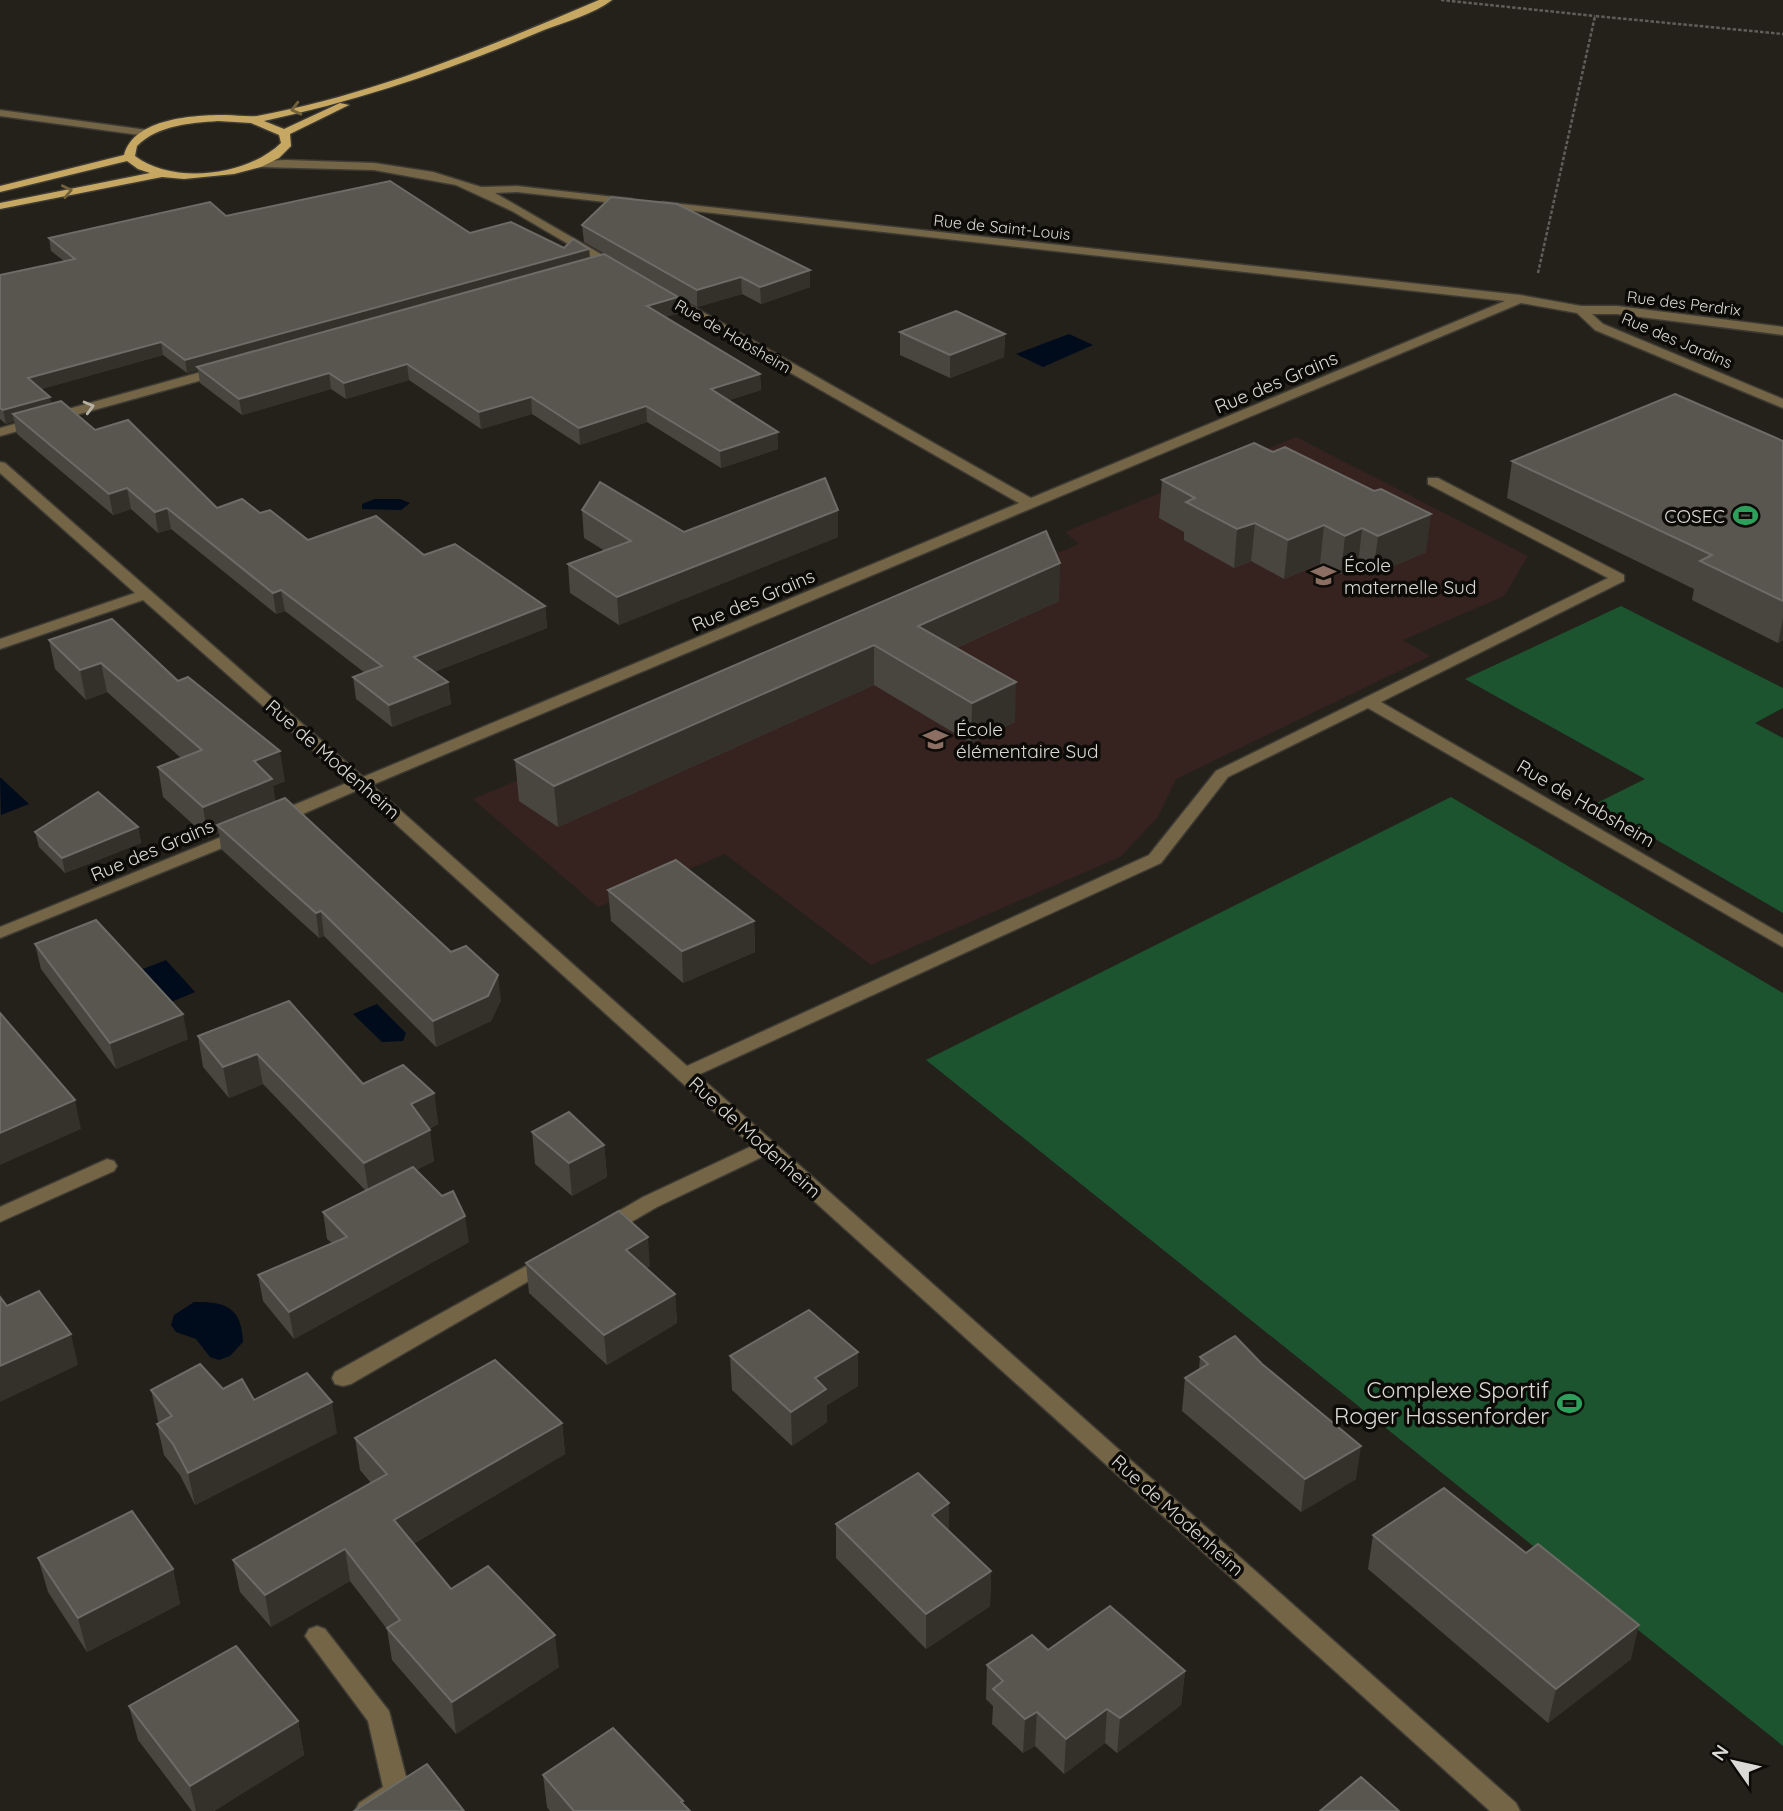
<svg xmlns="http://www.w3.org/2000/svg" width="1783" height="1811" viewBox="0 0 1783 1811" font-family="Quicksand,sans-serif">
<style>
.education{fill:#36231f}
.green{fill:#1b542e}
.water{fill:#000b1c}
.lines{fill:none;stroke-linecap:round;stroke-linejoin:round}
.minor-casing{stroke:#3e3b35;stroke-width:3}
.major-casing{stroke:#3e3b35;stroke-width:3}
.path{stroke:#605e58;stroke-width:2.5;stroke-dasharray:3.5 2;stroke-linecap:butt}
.minor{fill:#736545;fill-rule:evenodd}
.major{fill:#c6a863;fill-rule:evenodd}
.wall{fill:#49463f}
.shaded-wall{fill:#34312a}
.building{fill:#595650;stroke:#6d6b65;stroke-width:2}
.oneway{stroke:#72613a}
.oneway2{stroke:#b7b1a3}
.labels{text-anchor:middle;stroke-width:7;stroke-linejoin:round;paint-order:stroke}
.far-street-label{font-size:16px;fill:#dcdad6;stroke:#0c0b08}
.street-label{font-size:19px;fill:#dcdad6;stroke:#0c0b08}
.poi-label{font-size:19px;fill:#dcdad6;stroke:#0c0b08;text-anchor:start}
.near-poi-label{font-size:23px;fill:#dcdad6;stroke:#0c0b08;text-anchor:end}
</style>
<rect width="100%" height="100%" fill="#24211b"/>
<path class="education" d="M 1296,437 L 1528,556 L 1504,596 L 1403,640 L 1430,656 L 1176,779 L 1158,817 L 1120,857 L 871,965 L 725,854 L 598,907 L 473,799 L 1079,544 L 1065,532 Z"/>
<g class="green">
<path d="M 1621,606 L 1783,688 L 1783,708 L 1755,723 L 1783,738 L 1783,913 L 1595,804 L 1645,779 L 1465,679 Z"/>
<path d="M 1451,797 L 1783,993 L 1783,1746 L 926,1060 Z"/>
</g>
<g class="water">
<path d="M 1069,334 L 1093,345 L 1043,367 L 1016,354 Z"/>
<path d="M 375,499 L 400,499 L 410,503 L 401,510 L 362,509 L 362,504 Z"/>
<path d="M 0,778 L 1,778 L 29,804 L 1,815 Z"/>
<path d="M 166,960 L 195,992 L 157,1008 L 138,971 Z"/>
<path d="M 377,1004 L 406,1033 L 403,1041 L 382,1042 L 353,1014 Z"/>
<path d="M 194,1302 C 226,1301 242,1308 243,1342 L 230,1356 L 219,1360 L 210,1357 L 196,1339 L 176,1332 L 171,1325 L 174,1315 Z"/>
</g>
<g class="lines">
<defs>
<g id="minor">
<path d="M 0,110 L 147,130 L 152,133 L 147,136 L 0,116 Z"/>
<path d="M 286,160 L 374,163 L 433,172 L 481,187 L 517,186 L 632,199 L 638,202 L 632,205 L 517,192 L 495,193 L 620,265 L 620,271 L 616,272 L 512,211 L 456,185 L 374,170 L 261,167 L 255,164 L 261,161 Z"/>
<path d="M 663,202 L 1520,295 L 1581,306 L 1617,306 L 1783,327 L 1783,335 L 1617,314 L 1592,314 L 1603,324 L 1783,399 L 1783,408 L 1595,330 L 1577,313 L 1521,303 L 372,785 L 687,1066 L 1149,855 L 1216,771 L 1608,578 L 1428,484 L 1428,478 L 1438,478 L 1624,575 L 1624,581 L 1381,702 L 1783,935 L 1783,947 L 1368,708 L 1228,777 L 1161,863 L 698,1075 L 1516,1803 L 1520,1811 L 1490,1811 L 764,1156 L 657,1207 L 614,1232 L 600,1232 L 597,1227 L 600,1222 L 643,1197 L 752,1146 L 358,790 L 282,823 L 270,823 L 268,819 L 270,815 L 349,782 L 143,600 L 0,649 L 0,639 L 135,593 L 0,473 L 0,462 L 5,463 L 363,777 L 1019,503 L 654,295 L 654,289 L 662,289 L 1031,498 L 1505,301 L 659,207 L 659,203 Z"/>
<path d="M 219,367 L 225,371 L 224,374 L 0,436 L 0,428 Z"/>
<path d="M 241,829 L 249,834 L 247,838 L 0,938 L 0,927 Z"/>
<path d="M 107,1159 L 114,1161 L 117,1166 L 114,1171 L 0,1222 L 0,1207 Z"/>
<path d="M 546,1255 L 553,1257 L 556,1262 L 553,1267 L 351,1384 L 343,1386 L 335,1384 L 332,1378 L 335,1372 Z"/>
<path d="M 317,1626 L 325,1629 L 389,1711 L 410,1792 C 399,1811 376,1811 355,1811 L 359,1803 L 383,1787 L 368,1721 L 305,1636 L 309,1629 Z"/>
</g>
<path id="major" d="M 599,0 L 612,0 C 594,14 565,22 544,30 C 453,69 360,100 264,121 L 284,129 L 340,103 L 349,105 L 290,134 L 291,146 L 279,158 L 261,167 L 234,174 L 184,179 L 162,177 L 0,209 L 0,203 L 150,173 L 138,169 L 127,161 L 0,192 L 0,186 L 124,155 C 134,118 194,115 226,115 C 236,115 247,117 257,116 C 376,94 488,47 599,0 ZM 218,121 L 251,123 L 279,135 L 281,143 C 247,176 173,185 135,156 L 137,146 C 158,125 190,123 218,121 Z"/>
</defs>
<use href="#minor" class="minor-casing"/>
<use href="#major" class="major-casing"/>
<g class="path">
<path d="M 1441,0 L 1595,16"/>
<path d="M 1538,273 L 1595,16 L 1783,34"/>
</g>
<use href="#minor" class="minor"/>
<use href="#major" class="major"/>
</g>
<g class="wall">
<path d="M 226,216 L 470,233 L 564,248 L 589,249 L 590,258 L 679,313 L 665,317 L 760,374 L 761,390 L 728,400 L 778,449 L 721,468 L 647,422 L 580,445 L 532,414 L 481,429 L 409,380 L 346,399 L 331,389 L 242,415 L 200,383 L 198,370 L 187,373 L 163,355 L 41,389 L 52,403 L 95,430 L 217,508 L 260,513 L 308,540 L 424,555 L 545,606 L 547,628 L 434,672 L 448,682 L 451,704 L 392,727 L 356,699 L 353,677 L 365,673 L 285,611 L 276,614 L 171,529 L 158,533 L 131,509 L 113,515 L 17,434 L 14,421 L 6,424 L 0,419 L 0,275 L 64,261 L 51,251 L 49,238 Z"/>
<path d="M 582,225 L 810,270 L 810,287 L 761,304 L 742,294 L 697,307 L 584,242 Z"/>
<path d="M 900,332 L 1005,334 L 1004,357 L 950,378 L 900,355 Z"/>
<path d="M 1783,441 L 1783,640 L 1778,643 L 1692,600 L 1694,589 L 1507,498 L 1512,461 Z"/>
<path d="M 1273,452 L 1426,552 L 1373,575 L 1358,566 L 1341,574 L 1320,564 L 1284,579 L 1251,561 L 1234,568 L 1184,540 L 1184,532 L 1159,518 L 1162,480 Z"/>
<path d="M 582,510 L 684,532 L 838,537 L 619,625 L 570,593 L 568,564 L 605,551 L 584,538 Z"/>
<path d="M 1046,531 L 1059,601 L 956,648 L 1015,722 L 971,743 L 874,685 L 558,827 L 519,801 L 515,760 Z"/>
<path d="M 112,619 L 285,781 L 273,786 L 275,802 L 501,1000 L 491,1021 L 436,1047 L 324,936 L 319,938 L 221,849 L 219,833 L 208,838 L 163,797 L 158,767 L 181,758 L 107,692 L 86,700 L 55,669 L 49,640 Z"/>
<path d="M 138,827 L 141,843 L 65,873 L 39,847 L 35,832 Z"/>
<path d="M 608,890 L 754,921 L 755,952 L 683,983 L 611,921 Z"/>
<path d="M 35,944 L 188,1039 L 116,1069 L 41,969 Z"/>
<path d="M 198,1036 L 363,1084 L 434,1093 L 438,1124 L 429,1129 L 434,1161 L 416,1170 L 469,1242 L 294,1339 L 263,1301 L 258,1275 L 332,1243 L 327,1239 L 323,1212 L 366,1191 L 263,1084 L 229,1098 L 203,1067 Z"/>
<path d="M 532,1132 L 604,1145 L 607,1177 L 572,1196 L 535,1164 Z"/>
<path d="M 526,1263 L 650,1266 L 646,1268 L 675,1294 L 677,1323 L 607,1365 L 529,1293 Z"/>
<path d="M 858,1352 L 858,1386 L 827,1405 L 827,1422 L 792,1446 L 732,1390 L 730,1356 Z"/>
<path d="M 1200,1357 L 1356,1479 L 1301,1512 L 1182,1411 L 1185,1378 L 1199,1370 Z"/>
<path d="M 223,1389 L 254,1400 L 337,1433 L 195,1505 L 180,1475 L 164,1455 L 157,1424 L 159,1423 L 158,1421 L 151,1390 Z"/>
<path d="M 562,1423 L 565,1454 L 413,1544 L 451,1589 L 559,1667 L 456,1734 L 392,1660 L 387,1629 L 350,1581 L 271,1627 L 240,1592 L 233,1560 L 371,1483 L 360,1470 L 355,1438 Z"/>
<path d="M 949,1503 L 949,1531 L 991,1571 L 990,1606 L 926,1649 L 836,1558 L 836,1524 Z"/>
<path d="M 1373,1535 L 1631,1659 L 1548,1723 L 1368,1569 Z"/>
<path d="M 38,1558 L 173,1569 L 180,1604 L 87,1652 L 48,1592 Z"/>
<path d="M 1048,1650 L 1185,1671 L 1181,1705 L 1117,1753 L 1105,1743 L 1064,1774 L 1035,1746 L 1023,1753 L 992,1724 L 993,1706 L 986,1699 L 987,1665 Z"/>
<path d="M 129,1706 L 298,1721 L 304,1755 L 214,1811 L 192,1811 L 138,1740 Z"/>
<path d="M 543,1775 L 684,1805 L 690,1811 L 550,1811 L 547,1807 Z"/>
</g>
<g class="shaded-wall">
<path d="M 589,249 L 590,261 L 197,367 L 198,370 L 187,373 L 185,360 Z"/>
<path d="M 810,270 L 810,287 L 761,304 L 760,287 Z"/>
<path d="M 741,277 L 742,294 L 697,307 L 697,290 Z"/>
<path d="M 678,297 L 679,313 L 648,322 L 647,306 Z"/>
<path d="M 1005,334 L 1004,357 L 950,378 L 950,355 Z"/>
<path d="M 161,342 L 163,355 L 31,392 L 28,378 Z"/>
<path d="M 407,364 L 409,380 L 346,399 L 344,383 Z"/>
<path d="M 329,373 L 331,389 L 242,415 L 239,399 Z"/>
<path d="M 760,374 L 761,390 L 712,406 L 711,389 Z"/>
<path d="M 50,397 L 53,411 L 13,414 L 14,421 L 6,424 L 3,410 Z"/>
<path d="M 531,397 L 532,414 L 481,429 L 479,412 Z"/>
<path d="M 646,406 L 647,422 L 580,445 L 579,428 Z"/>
<path d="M 778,432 L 778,449 L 721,468 L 720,451 Z"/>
<path d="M 127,488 L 131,509 L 113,515 L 109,494 Z"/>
<path d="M 167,508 L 171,529 L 158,533 L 155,512 Z"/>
<path d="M 838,510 L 838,537 L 619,625 L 617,597 Z"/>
<path d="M 1431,514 L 1426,552 L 1373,575 L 1378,536 Z"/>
<path d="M 1255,523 L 1251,561 L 1234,568 L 1237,529 Z"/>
<path d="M 1324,525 L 1320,564 L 1284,579 L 1288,540 Z"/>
<path d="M 1362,528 L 1358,566 L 1341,574 L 1345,536 Z"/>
<path d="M 1060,563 L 1059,601 L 918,665 L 918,626 Z"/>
<path d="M 281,590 L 285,611 L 276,614 L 273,593 Z"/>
<path d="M 545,606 L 547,628 L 416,679 L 414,657 Z"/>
<path d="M 1783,618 L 1783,640 L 1778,643 Z"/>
<path d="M 874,645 L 874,685 L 558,827 L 554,786 Z"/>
<path d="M 101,663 L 107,692 L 86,700 L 80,670 Z"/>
<path d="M 448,682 L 451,704 L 392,727 L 389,705 Z"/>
<path d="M 1016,682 L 1015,722 L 971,743 L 972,703 Z"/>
<path d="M 280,751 L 285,781 L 273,786 L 277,809 L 217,825 L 219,833 L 208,838 L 203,807 L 254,761 Z"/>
<path d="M 138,827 L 141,843 L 65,873 L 62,858 Z"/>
<path d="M 321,911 L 324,936 L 319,938 L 316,913 Z"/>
<path d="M 754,921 L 755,952 L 683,983 L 682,951 Z"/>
<path d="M 498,975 L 501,1000 L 491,1021 L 436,1047 L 433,1021 Z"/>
<path d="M 183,1014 L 188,1039 L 116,1069 L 110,1043 Z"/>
<path d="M 257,1054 L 263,1084 L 229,1098 L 223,1067 Z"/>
<path d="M 434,1093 L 438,1124 L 415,1135 L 411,1104 Z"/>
<path d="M 75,1100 L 81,1129 L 0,1165 L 0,1133 Z"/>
<path d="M 430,1130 L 434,1161 L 369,1194 L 364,1163 Z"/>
<path d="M 604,1145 L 607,1177 L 572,1196 L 569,1163 Z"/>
<path d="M 465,1216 L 469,1242 L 294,1339 L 289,1312 Z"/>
<path d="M 648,1237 L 650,1266 L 628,1280 L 626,1250 Z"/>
<path d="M 675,1294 L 677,1323 L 607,1365 L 604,1335 Z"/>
<path d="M 71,1334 L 78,1365 L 0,1402 L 0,1366 Z"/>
<path d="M 858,1352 L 858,1386 L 827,1405 L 827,1422 L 792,1446 L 791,1412 L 815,1378 Z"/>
<path d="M 332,1402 L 337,1433 L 195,1505 L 188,1473 Z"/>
<path d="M 562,1423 L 565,1454 L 399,1552 L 394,1520 Z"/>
<path d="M 1361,1446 L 1356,1479 L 1301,1512 L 1305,1479 Z"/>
<path d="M 949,1503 L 949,1537 L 932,1515 Z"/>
<path d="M 345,1549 L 350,1581 L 271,1627 L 265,1595 Z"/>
<path d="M 173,1569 L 180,1604 L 87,1652 L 78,1618 Z"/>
<path d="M 991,1571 L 990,1606 L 926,1649 L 926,1614 Z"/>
<path d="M 1639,1625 L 1631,1659 L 1548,1723 L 1556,1689 Z"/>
<path d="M 555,1635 L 559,1667 L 456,1734 L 452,1702 Z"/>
<path d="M 1185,1671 L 1181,1705 L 1117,1753 L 1120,1718 Z"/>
<path d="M 1107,1709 L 1105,1743 L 1064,1774 L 1066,1739 Z"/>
<path d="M 1037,1712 L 1035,1746 L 1023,1753 L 1025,1719 Z"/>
<path d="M 298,1721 L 304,1755 L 214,1811 L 196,1811 L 190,1786 Z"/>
</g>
<g class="building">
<path d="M 390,181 L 470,233 L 511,222 L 564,248 L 573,239 L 589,249 L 185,360 L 161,342 L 28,378 L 50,397 L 3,410 L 0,408 L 0,275 L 75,259 L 49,238 L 210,202 L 226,216 Z"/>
<path d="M 611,197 L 677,204 L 810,270 L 760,287 L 741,277 L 697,290 L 582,225 Z"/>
<path d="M 604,254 L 678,297 L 647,306 L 760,374 L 711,389 L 778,432 L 720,451 L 646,406 L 579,428 L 531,397 L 479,412 L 407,364 L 344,383 L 329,373 L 239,399 L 197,367 Z"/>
<path d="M 956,311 L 1005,334 L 950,355 L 900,332 Z"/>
<path d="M 1675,394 L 1783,441 L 1783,601 L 1700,561 L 1712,555 L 1512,461 Z"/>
<path d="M 61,401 L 95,430 L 128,420 L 217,508 L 242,499 L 260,513 L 270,510 L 308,540 L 376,516 L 424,555 L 455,544 L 545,606 L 414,657 L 448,682 L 389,705 L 353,677 L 382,666 L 281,590 L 273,593 L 167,508 L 155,512 L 127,488 L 109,494 L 13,414 Z"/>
<path d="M 1254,443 L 1273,452 L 1285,447 L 1374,491 L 1381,489 L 1431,514 L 1378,536 L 1362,528 L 1345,536 L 1324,525 L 1288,540 L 1255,523 L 1237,529 L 1186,502 L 1195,498 L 1162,480 Z"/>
<path d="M 825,478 L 838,510 L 617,597 L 568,564 L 631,541 L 582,510 L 600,482 L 684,532 Z"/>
<path d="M 1046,531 L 1060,563 L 918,626 L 1016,682 L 972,703 L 874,645 L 554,786 L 515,760 Z"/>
<path d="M 112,619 L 178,681 L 188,677 L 280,751 L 254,761 L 272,779 L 203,807 L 158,767 L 202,750 L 101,663 L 80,670 L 49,640 Z"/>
<path d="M 98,792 L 138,827 L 62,858 L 35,832 Z"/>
<path d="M 285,798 L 451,952 L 466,946 L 498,975 L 488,996 L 433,1021 L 321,911 L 316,913 L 217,825 Z"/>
<path d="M 676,860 L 754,921 L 682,951 L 608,890 Z"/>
<path d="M 96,920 L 183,1014 L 110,1043 L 35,944 Z"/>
<path d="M 289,1001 L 363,1084 L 403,1065 L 434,1093 L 411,1104 L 430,1130 L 364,1163 L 257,1054 L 223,1067 L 198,1036 Z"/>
<path d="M 0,1013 L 75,1100 L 0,1133 Z"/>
<path d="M 569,1112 L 604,1145 L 569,1163 L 532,1132 Z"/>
<path d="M 413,1167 L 442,1196 L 453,1191 L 465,1216 L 289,1312 L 258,1275 L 347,1237 L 323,1212 Z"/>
<path d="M 619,1211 L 648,1237 L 626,1250 L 675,1294 L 604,1335 L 526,1263 Z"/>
<path d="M 39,1291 L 71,1334 L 0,1366 L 0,1297 L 7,1306 Z"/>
<path d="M 809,1310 L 858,1352 L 815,1378 L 826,1389 L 791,1412 L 730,1356 Z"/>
<path d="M 1235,1336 L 1262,1364 L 1361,1446 L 1305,1479 L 1185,1378 L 1208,1364 L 1200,1357 Z"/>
<path d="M 495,1360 L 562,1423 L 394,1520 L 451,1589 L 488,1566 L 555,1635 L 452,1702 L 387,1628 L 400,1620 L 345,1549 L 265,1595 L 233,1560 L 387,1474 L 355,1438 Z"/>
<path d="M 200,1364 L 223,1389 L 242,1379 L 254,1400 L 307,1373 L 332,1402 L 188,1473 L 173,1444 L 157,1424 L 172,1416 L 151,1390 Z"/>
<path d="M 918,1473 L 949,1503 L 932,1515 L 991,1571 L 926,1614 L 836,1524 Z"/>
<path d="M 1444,1488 L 1526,1553 L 1538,1544 L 1639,1625 L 1556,1689 L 1373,1535 Z"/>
<path d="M 132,1511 L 173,1569 L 78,1618 L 38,1558 Z"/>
<path d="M 1110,1606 L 1185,1671 L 1120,1718 L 1107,1709 L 1066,1739 L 1037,1712 L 1025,1719 L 993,1689 L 1003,1681 L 987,1665 L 1032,1635 L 1048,1650 Z"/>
<path d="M 236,1646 L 298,1721 L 190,1786 L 129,1706 Z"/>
<path d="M 613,1728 L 683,1801 L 681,1802 L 690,1811 L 574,1811 L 543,1775 Z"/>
<path d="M 427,1764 L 464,1811 L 354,1811 Z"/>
<path d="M 1361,1777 L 1399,1811 L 1320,1811 Z"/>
</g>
<defs><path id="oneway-chevron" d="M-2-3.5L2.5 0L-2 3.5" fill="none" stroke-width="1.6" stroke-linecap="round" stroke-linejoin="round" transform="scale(1.75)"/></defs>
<g class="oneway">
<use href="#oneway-chevron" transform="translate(296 109) rotate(166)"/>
<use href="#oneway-chevron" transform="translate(67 191) rotate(-12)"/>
</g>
<use class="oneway2" href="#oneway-chevron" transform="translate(89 407) rotate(-15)"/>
<defs>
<symbol id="stadium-bare" viewBox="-9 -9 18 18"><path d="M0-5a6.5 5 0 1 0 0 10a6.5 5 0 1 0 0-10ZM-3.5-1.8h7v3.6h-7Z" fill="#2e9e5b" stroke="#0c0b08" stroke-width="2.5" paint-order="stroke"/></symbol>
<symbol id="school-bare" viewBox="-9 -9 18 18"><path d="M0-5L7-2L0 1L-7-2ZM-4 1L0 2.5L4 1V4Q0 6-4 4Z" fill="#8d6e63" stroke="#0c0b08" stroke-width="2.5" paint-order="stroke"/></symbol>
</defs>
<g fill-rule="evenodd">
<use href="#stadium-bare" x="1728" y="498" width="35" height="35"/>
<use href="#school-bare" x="1306" y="558" width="35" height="35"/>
<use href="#school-bare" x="918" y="722" width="35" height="35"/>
<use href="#stadium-bare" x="1552" y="1386" width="35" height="35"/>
</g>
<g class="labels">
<g class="far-street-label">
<text transform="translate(1002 227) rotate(6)" y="6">Rue de Saint-Louis</text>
<text transform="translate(1684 303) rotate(7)" y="6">Rue des Perdrix</text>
<text transform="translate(733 336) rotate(30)" y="6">Rue de Habsheim</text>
<text transform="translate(1677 340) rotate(23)" y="6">Rue des Jardins</text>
</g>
<g class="street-label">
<text transform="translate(1276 382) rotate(-23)" y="7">Rue des Grains</text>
<text transform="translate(753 600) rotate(-23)" y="7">Rue des Grains</text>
<text transform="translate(333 759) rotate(41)" y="7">Rue de Modenheim</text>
<text transform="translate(1586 803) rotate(30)" y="7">Rue de Habsheim</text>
<text transform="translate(152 850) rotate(-23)" y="7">Rue des Grains</text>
<text transform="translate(755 1137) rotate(42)" y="7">Rue de Modenheim</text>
<text transform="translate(1178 1515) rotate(42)" y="7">Rue de Modenheim</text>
</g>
<g class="poi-label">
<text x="1725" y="523" text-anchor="end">COSEC</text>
<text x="1344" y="572">École<tspan x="1344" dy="22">maternelle Sud</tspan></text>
<text x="956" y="736">École<tspan x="956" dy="22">élémentaire Sud</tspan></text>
</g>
<g class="near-poi-label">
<text x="1549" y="1398">Complexe Sportif<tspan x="1549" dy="26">Roger Hassenforder</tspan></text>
</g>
</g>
<g transform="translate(1734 1762) rotate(304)" stroke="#0c0b08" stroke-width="5" paint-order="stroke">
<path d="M0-5L12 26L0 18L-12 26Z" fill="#dcdad6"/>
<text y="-10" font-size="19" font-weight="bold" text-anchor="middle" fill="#dcdad6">N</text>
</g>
</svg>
